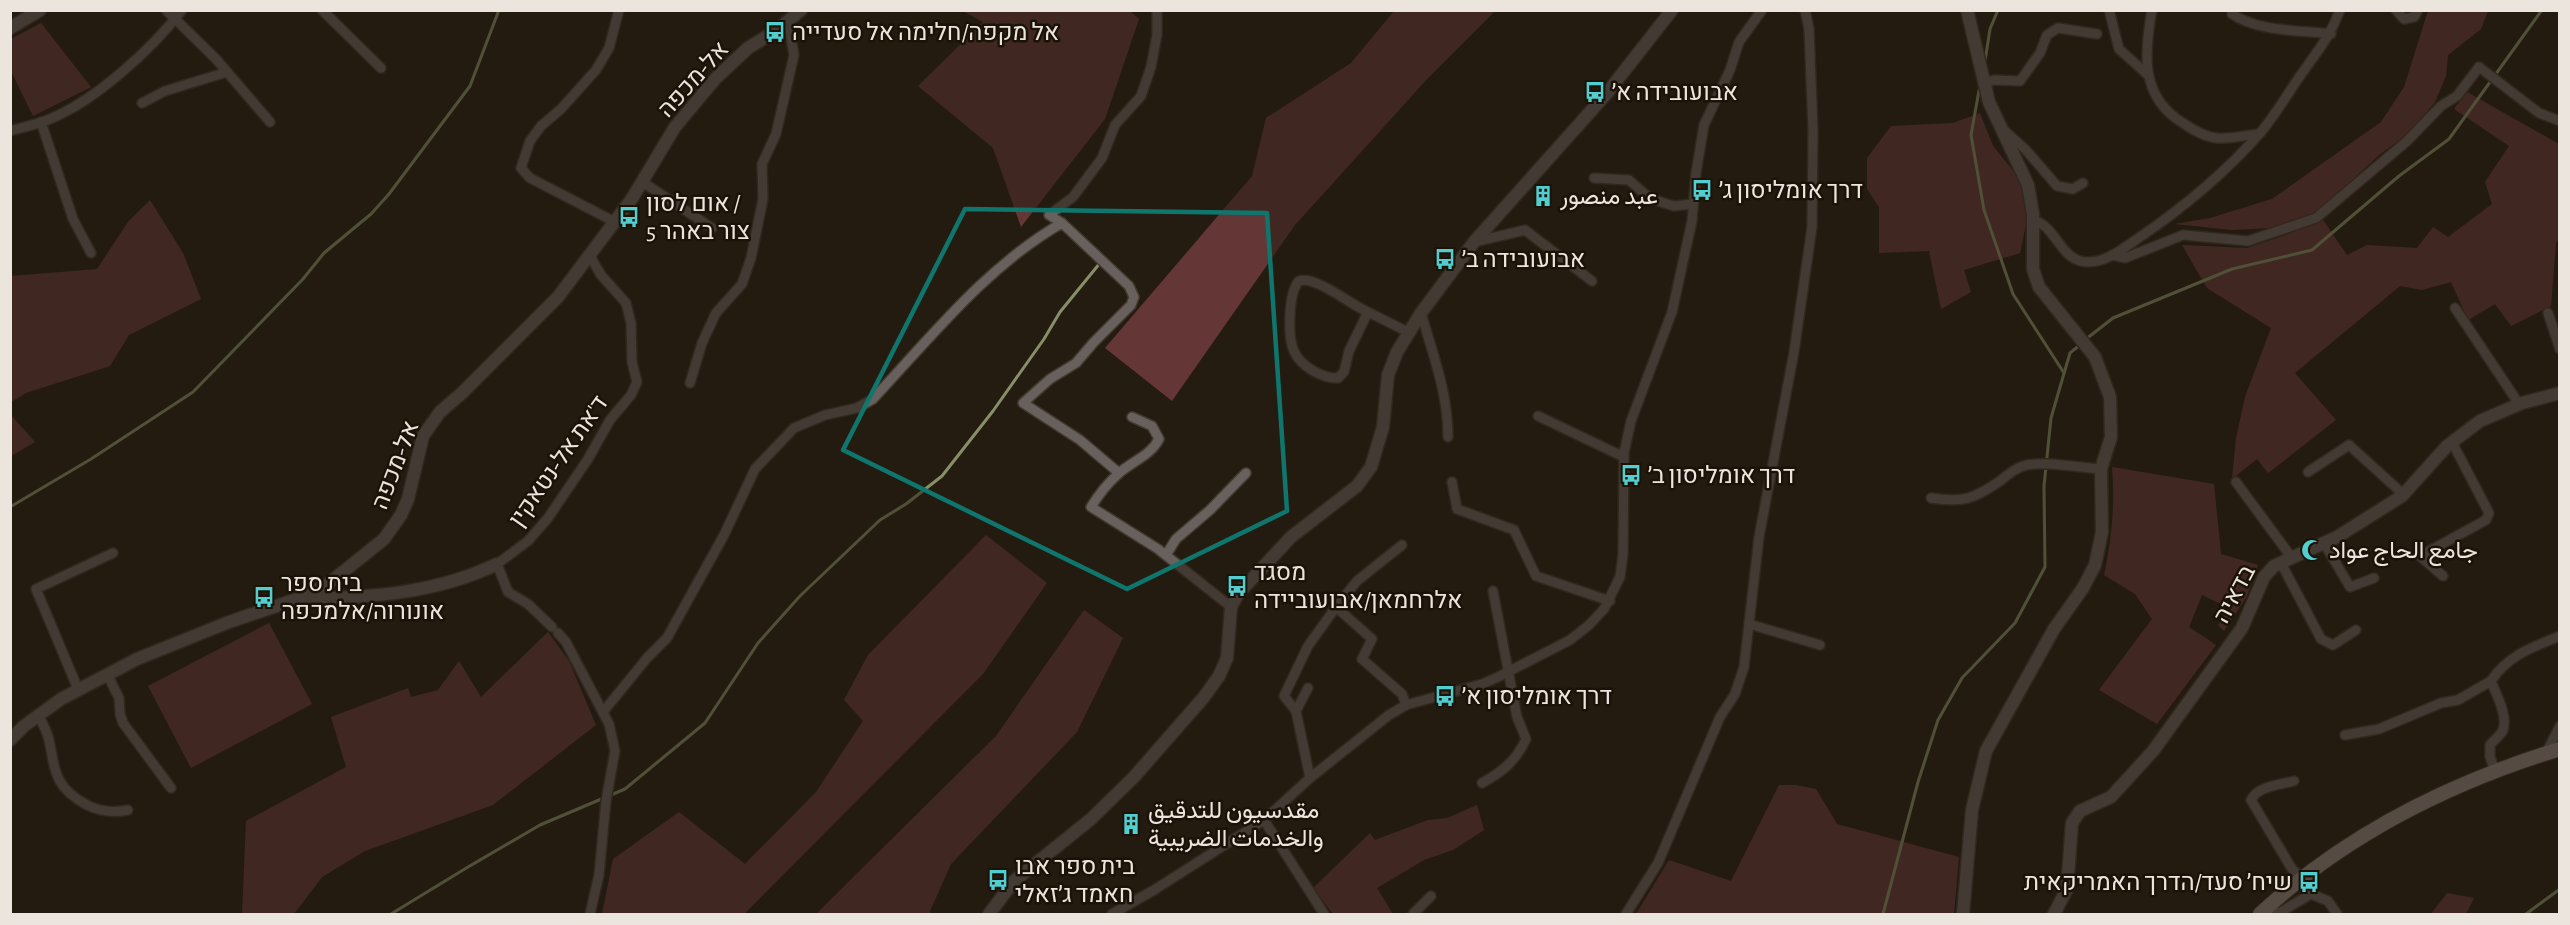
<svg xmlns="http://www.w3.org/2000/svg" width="2570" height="925" viewBox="0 0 2570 925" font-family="'Alegreya Sans',Vazirmatn,Heebo,sans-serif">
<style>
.green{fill:#643636}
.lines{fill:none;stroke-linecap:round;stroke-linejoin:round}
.stream{stroke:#868f68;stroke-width:3}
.minor-casing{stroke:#41382e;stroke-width:12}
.tertiary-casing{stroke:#41382e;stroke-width:15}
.secondary-casing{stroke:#41382e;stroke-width:16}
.minor{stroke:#68605d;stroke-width:9}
.tertiary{stroke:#68605d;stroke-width:12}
.secondary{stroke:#928680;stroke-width:14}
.marked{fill:none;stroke:#0f766e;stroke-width:4.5;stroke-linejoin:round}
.labels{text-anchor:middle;stroke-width:5;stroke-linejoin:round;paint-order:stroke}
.poi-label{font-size:24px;fill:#ece5de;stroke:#1c1308;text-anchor:start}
.street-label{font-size:24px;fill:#ece5de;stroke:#1c1308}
</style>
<rect width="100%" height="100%" fill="#251c11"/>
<g class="green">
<path d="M 1129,10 L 1139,19 L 1105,119 L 1021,227 L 993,148 L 918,86 L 983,22 L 963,11 Z"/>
<path d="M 1394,11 L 1495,11 L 1428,78 L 1295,225 L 1172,401 L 1105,348 L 1252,176 L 1266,118 L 1351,63 Z"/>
<path d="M 2428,11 L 2488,11 L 2481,29 L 2448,55 L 2446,76 L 2435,102 L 2409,133 L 2379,155 L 2315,215 L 2270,228 L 2232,230 L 2175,224 L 2210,218 L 2272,199 L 2381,122 L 2404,87 Z"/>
<path d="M 41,23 L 91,87 L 33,116 L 11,71 L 11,39 Z"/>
<path d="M 2467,92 L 2559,144 L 2559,239 L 2556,243 L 2551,306 L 2511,326 L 2495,304 L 2468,320 L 2451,282 L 2422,290 L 2400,286 L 2295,373 L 2336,420 L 2268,473 L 2257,459 L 2232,479 L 2236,438 L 2245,397 L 2271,328 L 2207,288 L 2182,245 L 2247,248 L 2286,235 L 2323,220 L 2347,255 L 2367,245 L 2417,248 L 2433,227 L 2448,237 L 2492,204 L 2485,182 L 2509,146 L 2454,109 Z"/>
<path d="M 1980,113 L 1993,146 L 2020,179 L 2028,215 L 2020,253 L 1964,270 L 1971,292 L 1941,309 L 1929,251 L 1879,253 L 1879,207 L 1867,189 L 1867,158 L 1891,126 L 1953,123 Z"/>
<path d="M 150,200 L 183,253 L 201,299 L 129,335 L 110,366 L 26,393 L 11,402 L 11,276 L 97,269 L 128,222 Z"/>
<path d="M 11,415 L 35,442 L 11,456 L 10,456 Z"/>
<path d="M 2112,467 L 2214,484 L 2221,554 L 2258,565 L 2247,596 L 2224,631 L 2218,625 L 2229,608 L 2202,595 L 2189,627 L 2216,645 L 2157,724 L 2099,690 L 2152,619 L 2135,594 L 2104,575 C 2112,537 2115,506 2112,467 Z"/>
<path d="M 986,535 L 1047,583 L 983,674 L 744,914 L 602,914 L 613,859 L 679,812 L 745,864 L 816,792 L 863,721 L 844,700 L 868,655 Z"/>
<path d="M 1084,610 L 1123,638 L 1077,732 L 951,864 L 930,911 L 931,914 L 816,914 L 996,736 Z"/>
<path d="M 269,623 L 312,704 L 191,768 L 148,686 Z"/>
<path d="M 548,632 L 569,661 L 596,725 L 493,805 L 365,851 L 322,877 L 294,914 L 242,914 L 246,821 L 346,767 L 331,717 L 408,688 L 411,697 L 438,690 L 459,661 L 481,697 Z"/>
<path d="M 1779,785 L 1796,785 L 1816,789 L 1837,824 L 1959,857 L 1954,914 L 1636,914 L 1669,860 L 1731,881 Z"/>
<path d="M 1477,805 L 1484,830 L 1453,850 L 1424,860 L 1377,888 L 1393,914 L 1333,914 L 1313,888 L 1370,833 L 1375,840 L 1428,820 L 1447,818 Z"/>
<path d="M 2447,893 L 2474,898 L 2466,914 L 2431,914 Z"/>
</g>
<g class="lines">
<g class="stream">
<path d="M 1985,61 L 1990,29 L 1998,10"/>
<path d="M 1980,85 L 1971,135 L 1984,210 L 2013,294 L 2064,373"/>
<path d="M 2086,339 L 2113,318 L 2232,269 L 2312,250 L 2399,176 L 2449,139 L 2542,10"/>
<path d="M 10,507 L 91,459 L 193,392 L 303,279 L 324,253 L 371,214 L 389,194 L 470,86 L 499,10"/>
<path d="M 391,914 L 468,867 L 540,825 L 625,789 L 705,723 L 758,643 L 800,596 L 880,520 L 906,504 L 942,476 L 993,411 L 1044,339 L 1060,312 L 1100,263"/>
<path d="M 1883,914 L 1918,782 L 1938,720 L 1962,678 L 2015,623 L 2045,567 L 2044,486 L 2051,418 L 2070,353 L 2081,344"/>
<path d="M 2526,914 L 2560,889"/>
</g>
<defs>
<g id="minor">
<path d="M 166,10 L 216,59 L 270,122"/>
<path d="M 322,10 L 381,68"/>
<path d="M 2109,10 L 2119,49 L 2148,75"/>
<path d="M 2152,10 C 2144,54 2140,97 2183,123 C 2193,130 2205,137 2217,138 C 2231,139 2246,135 2259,134"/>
<path d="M 2396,10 L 2404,19 L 2414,17 L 2418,10"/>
<path d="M 2232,14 C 2259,32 2299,30 2331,34"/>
<path d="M 1983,83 L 1994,80 L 2020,81 L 2040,53 L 2047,35 L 2058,28 L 2097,34"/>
<path d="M 142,103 L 165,91 L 227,72"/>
<path d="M 41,122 L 73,219 L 91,253"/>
<path d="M 10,131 C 24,127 38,124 50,119 C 96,100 152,49 182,10"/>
<path d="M 2005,131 L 2026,150 L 2057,186 L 2073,189 L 2083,183"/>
<path d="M 1594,178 L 1629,180 L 1646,195 L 1661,202 L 1674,206 L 1693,204"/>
<path d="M 641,181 L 712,228"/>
<path d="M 2033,220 C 2057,226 2060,262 2088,262 C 2108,262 2125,247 2140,237 C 2184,207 2226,172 2261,132 C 2275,115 2287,95 2300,76 C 2316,53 2330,37 2340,10"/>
<path d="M 615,222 L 530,178 L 521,168 L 530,141 L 541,126 L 561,109 L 596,70 L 609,48 L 619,10"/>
<path d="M 1062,223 L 1049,215 L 1073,197 L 1102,158 L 1115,125 L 1141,96 L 1151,67 L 1157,35 L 1157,10"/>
<path d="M 1474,242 L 1525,230 L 1592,281"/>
<path d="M 2112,255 L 2125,258 L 2183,235 L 2248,241 L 2316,218 L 2406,142 L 2441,106 L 2457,96 L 2479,67 L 2539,113 L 2560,121"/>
<path d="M 2455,308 L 2519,404"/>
<path d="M 1368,312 C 1351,305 1315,275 1299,281 C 1288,293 1287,339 1295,353 C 1301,366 1323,379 1338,378 L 1344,372 L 1349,351 L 1368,312 L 1408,332"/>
<path d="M 1421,313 C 1433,355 1448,393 1448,437"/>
<path d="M 2548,313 L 2560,349"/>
<path d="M 690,383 L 702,343 L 716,313 L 742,284 L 751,258 L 763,199 L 762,164 L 776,134 L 794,55 L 788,21"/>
<path d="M 1538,416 L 1624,457"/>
<path d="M 1132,417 L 1152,426 L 1159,439 C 1151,455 1133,461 1119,473 C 1108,483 1099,494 1091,507 L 1158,549 L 1231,607"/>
<path d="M 2308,472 L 2349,445 L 2403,494"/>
<path d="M 1452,482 L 1457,509 L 1514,530 L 1536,576 L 1610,601"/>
<path d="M 2236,482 L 2292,558"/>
<path d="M 1931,498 C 1962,503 1974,499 2000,481 C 2007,475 2014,469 2023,466 C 2043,460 2080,468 2101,469"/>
<path d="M 2324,543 L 2350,587 L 2374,578"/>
<path d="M 1166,555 L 1176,539 L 1210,510 L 1246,473"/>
<path d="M 2281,563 L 2321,639 L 2333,645 L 2356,630"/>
<path d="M 2443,576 L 2420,556 L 2486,520 L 2489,513 L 2452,442"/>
<path d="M 1336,607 L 1372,639 L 1362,659 L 1402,694 L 1406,705"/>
<path d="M 1749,624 L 1820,645"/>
<path d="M 552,627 L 528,604 L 508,592 L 497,564 L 528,541 L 548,518 L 588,459 L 610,420 L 631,395 L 637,382 L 632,362 L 631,323 L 626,303 L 601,275 L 590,256"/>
<path d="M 558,633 L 566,642 L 609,724 L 615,751 L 606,801 L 599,875 L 590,914"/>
<path d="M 107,674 L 119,698 L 120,714 L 123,723 L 171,788"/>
<path d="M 1308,688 L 1296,711 L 1310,778"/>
<path d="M 78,689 L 36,589 L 113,553"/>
<path d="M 1296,711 L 1284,696 L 1308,646 L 1336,607 L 1357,581 L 1402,545"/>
<path d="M 603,712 L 647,658 L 667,638 L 724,535 L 755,469 L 794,428 L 825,415 L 857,408 L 873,399 C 932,336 987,266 1062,223 L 1129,286 L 1134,297 L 1131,305 L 1094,342 L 1076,363 L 1050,379 L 1023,403 L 1080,440 L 1119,473"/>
<path d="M 37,715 C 63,749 38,779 87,805 C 101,812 113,813 128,810"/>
<path d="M 2345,735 L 2379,729 L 2441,703 L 2458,700 L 2491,681"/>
<path d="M 2546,753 L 2560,726"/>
<path d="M 2495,771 L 2490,757 L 2490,745 C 2493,741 2501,735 2503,730 C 2508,715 2496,694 2491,681 C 2507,656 2532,647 2560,636"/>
<path d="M 2294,781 C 2279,785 2258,786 2251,800 L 2292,869 L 2302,878"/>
<path d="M 1482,783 C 1502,772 1516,761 1526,739 L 1517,717 L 1493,591"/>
<path d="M 1264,820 L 1324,914"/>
<path d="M 2268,907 L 2279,913 L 2311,894 L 2328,901 L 2337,914"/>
<path d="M 1112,914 L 1154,890 L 1264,820 L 1310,778 L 1389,715 L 1406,705 L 1482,684 L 1498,677 L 1570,640 L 1589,625 L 1604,609 L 1620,577 L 1623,554 L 1624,453 L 1631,421 L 1672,312 L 1692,221 L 1696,173 L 1704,125 L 1730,70 L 1739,42 L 1762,10"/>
<path d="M 1413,914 L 1431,896"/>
<path d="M 1626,914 L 1658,863 L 1720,717 L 1735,694 L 1744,667 L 1759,537 L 1794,352 L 1812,227 L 1813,131 L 1809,29 L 1805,10"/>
</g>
<g id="tertiary">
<path d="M 10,28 L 40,10"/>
<path d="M 305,598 C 370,598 437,593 497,564"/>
<path d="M 10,740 L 24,726 L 61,699 L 137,659 L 229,622 L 300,598 L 328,584 L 384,539 L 401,515 L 408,499 L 423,436 L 440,412 L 462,393 L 558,297 L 631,200 L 675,127 L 716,78 L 748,48 L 777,30 L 801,10"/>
<path d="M 989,914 L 1014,881 L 1091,819 L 1134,777 L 1204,697 L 1219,676 L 1227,658 L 1231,607 L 1238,594 L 1291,537 L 1357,486 L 1371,467 L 1383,427 L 1388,375 L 1397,352 L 1421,313 L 1474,242 L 1607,93 L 1672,10"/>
<path d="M 1963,914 L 1972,810 L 1986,751 L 2054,629 L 2083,588 L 2095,565 L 2102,532 L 2101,469 L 2111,437 L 2110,397 L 2095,357 L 2039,287 L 2033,269 L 2033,214 L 2028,185 L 1989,102 L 1967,10"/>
<path d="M 2054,914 L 2067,889 L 2072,823 L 2080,811 L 2111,797 L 2153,751 L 2242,628 L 2264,577 L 2274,566 L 2337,537 L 2402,496 L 2447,446 L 2480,421 L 2522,403 L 2560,393"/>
</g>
<path id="secondary" d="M 2260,914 C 2345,835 2449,783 2560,749"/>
</defs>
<use href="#minor" class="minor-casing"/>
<use href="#tertiary" class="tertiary-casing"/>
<use href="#secondary" class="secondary-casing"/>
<use href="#minor" class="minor"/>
<use href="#tertiary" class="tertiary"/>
<use href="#secondary" class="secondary"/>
</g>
<path d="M0 0H2570V925H0ZM 965,209 L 1267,213 L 1287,511 L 1127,589 L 843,450 Z" fill="#251c11" fill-opacity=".55" fill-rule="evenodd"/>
<path class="marked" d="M 965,209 L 1267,213 L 1287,511 L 1127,589 L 843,450 Z"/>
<defs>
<symbol id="bus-bare" viewBox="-9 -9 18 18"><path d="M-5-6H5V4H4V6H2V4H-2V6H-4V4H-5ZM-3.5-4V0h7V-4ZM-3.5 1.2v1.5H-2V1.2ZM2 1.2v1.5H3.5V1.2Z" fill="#52cdd0" stroke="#1c1308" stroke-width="2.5" paint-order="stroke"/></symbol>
<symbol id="building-bare" viewBox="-9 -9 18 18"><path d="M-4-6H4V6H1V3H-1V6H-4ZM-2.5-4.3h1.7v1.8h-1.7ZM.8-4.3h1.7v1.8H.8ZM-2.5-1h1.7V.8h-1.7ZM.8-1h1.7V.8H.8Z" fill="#52cdd0" stroke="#1c1308" stroke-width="2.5" paint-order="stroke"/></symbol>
<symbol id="mosque-bare" viewBox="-9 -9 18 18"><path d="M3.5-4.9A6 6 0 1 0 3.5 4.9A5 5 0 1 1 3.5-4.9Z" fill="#52cdd0" stroke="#1c1308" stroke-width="2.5" paint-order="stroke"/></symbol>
</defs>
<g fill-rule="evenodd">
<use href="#bus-bare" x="760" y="17" width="30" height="30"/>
<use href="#bus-bare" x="1580" y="77" width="30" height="30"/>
<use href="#bus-bare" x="1687" y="175" width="30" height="30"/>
<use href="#building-bare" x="1528" y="181" width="30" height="30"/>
<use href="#bus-bare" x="614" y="202" width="30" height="30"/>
<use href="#bus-bare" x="1430" y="244" width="30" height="30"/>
<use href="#bus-bare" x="1616" y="460" width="30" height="30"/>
<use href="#mosque-bare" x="2297" y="535" width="30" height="30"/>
<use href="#bus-bare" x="1222" y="571" width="30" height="30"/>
<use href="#bus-bare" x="249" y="582" width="30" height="30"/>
<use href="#bus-bare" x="1430" y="681" width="30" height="30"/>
<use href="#building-bare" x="1116" y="809" width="30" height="30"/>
<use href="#bus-bare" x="983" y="865" width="30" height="30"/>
<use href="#bus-bare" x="2294" y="867" width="30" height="30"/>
</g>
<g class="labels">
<g class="poi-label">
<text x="792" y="40">אל מקפה/חלימה אל סעדייה</text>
<text x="1612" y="100">אבועובידה א׳</text>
<text x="1719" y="198">דרך אומליסון ג׳</text>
<text x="1560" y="204">عبد منصور</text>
<text x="646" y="211">אום לסון /<tspan x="646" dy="28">צור באהר 5</tspan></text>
<text x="1462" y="267">אבועובידה ב׳</text>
<text x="1648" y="483">דרך אומליסון ב׳</text>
<text x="2329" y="558">جامع الحاج عواد</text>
<text x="1254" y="580">מסגד<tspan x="1254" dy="28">אלרחמאן/אבועוביידה</tspan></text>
<text x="281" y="591">בית ספר<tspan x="281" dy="28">אונורוה/אלמכפה</tspan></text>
<text x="1462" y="704">דרך אומליסון א׳</text>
<text x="1148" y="818">مقدسيون للتدقيق<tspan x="1148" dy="28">والخدمات الضريبية</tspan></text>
<text x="1015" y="874">בית ספר אבו<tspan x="1015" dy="28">חאמד ג׳זאלי</tspan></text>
<text x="2292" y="890" text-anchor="end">שיח׳ סעד/הדרך האמריקאית</text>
</g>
<g class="street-label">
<text transform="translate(693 79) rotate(-48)" y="8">אל-מכפה</text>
<text transform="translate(558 461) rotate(-55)" y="8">ד'את אל-נטאקין</text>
<text transform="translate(395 465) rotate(-69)" y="8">אל-מכפה</text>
<text transform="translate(2234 594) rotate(-62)" y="8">בדאיה</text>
</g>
</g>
<rect width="2570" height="925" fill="none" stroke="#ece5de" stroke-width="24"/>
</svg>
